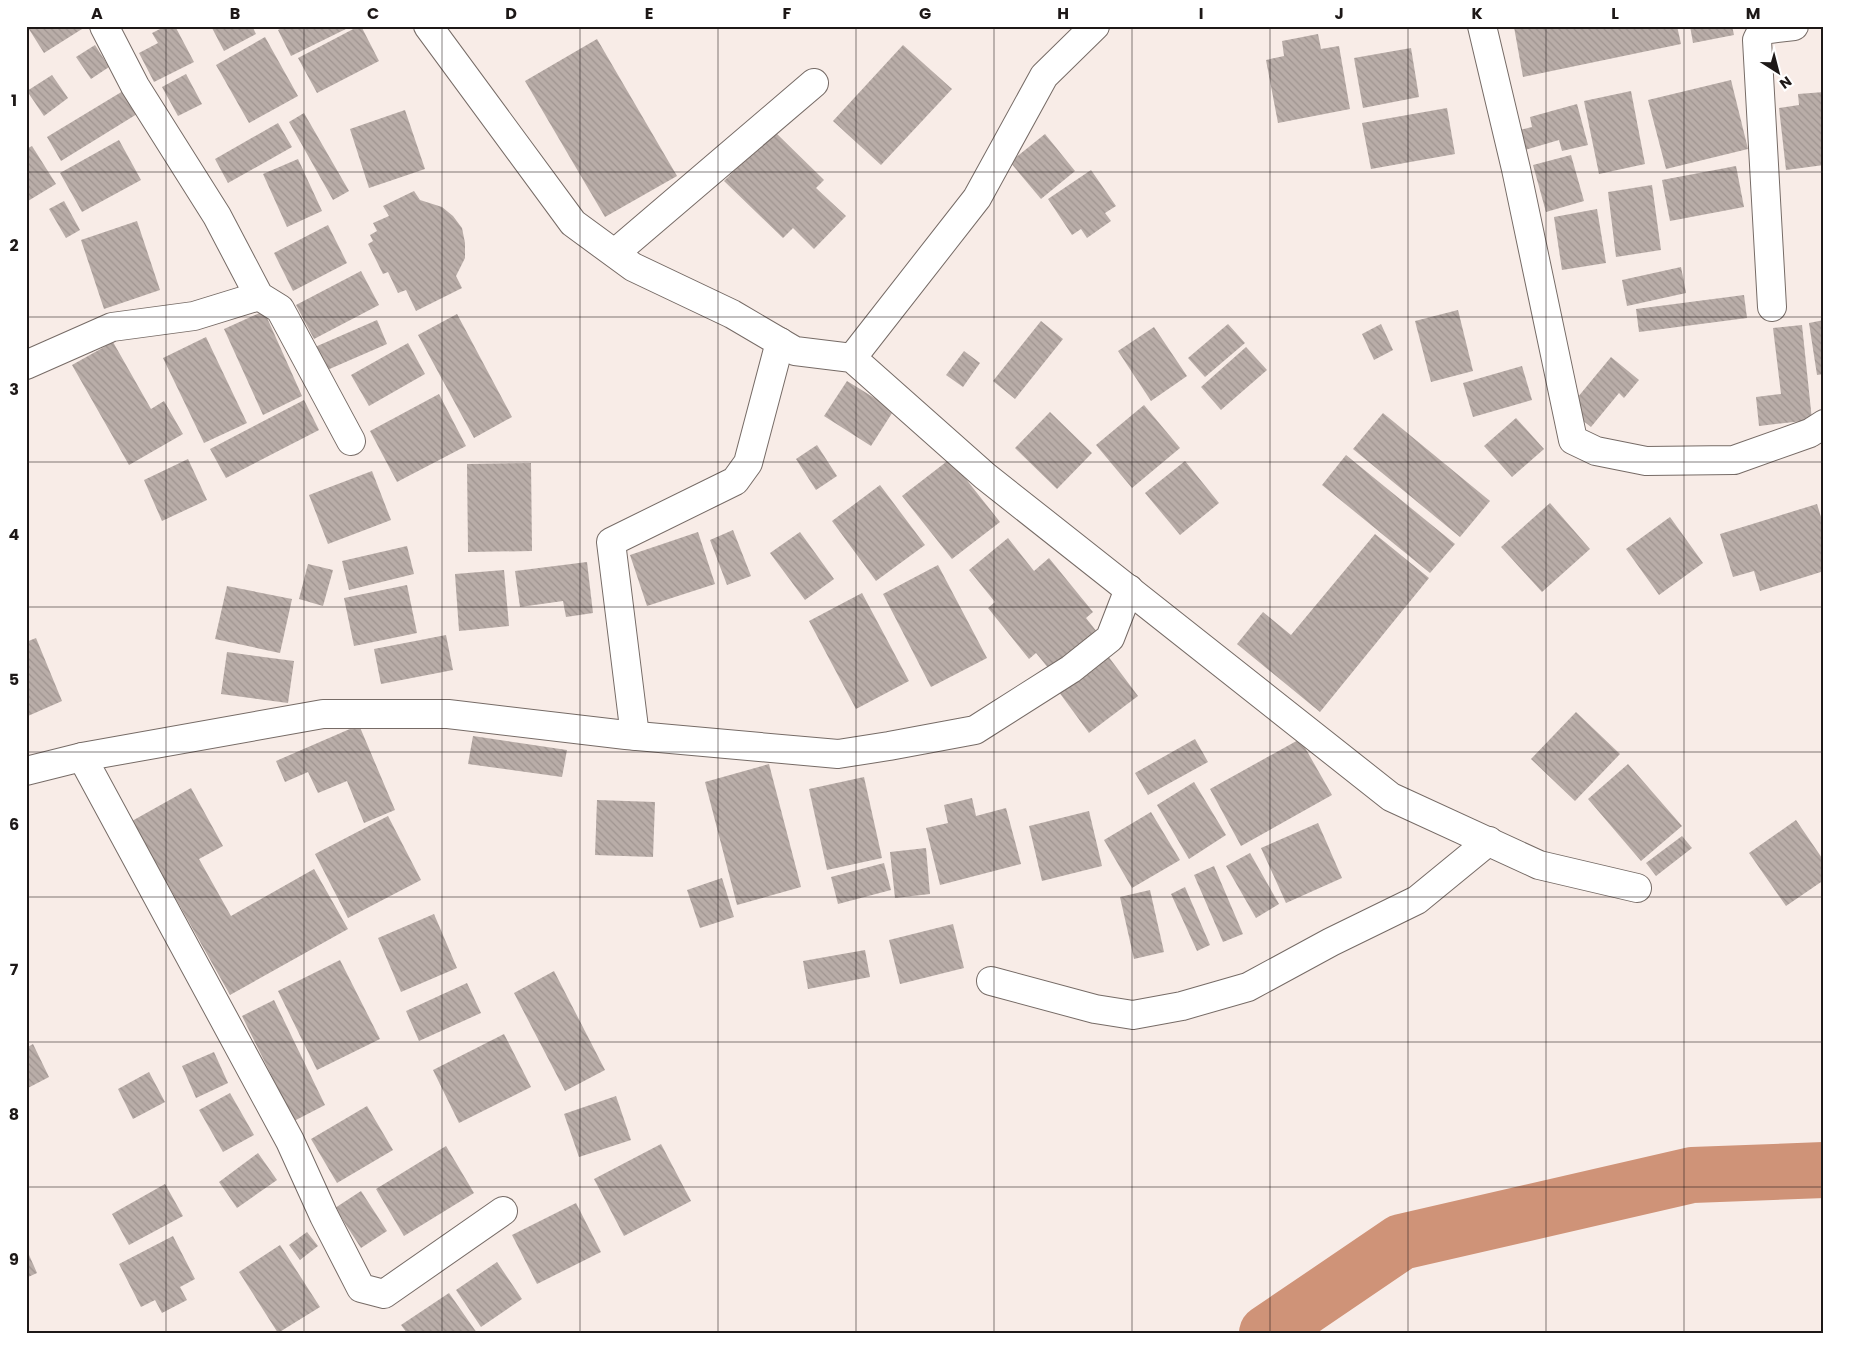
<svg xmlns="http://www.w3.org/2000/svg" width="1850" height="1359" viewBox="0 0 1850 1359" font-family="Poppins,sans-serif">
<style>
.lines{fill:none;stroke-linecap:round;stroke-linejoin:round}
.river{stroke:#cf9378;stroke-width:56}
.building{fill:url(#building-back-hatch)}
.minor-casing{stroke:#766b66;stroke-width:30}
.minor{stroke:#fff;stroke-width:28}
.grid{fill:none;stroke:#1d1817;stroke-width:1;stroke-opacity:0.55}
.neatline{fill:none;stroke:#1d1817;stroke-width:2}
.grid-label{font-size:16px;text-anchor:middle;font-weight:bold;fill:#1d1817}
</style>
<defs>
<pattern id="building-back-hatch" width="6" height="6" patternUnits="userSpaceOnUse" patternTransform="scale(1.25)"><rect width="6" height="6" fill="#b9ada8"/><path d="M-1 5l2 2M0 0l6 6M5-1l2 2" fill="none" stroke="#9f9490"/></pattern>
</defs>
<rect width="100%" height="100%" fill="#f8ece7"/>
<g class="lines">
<path class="river" d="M 1267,1333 L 1401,1242 L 1692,1175 L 1824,1170"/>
</g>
<g class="building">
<path d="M 27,26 L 80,26 L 82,29 L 44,53 Z"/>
<path d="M 166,26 L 175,26 L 194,62 L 154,82 L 139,53 L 158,43 L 152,33 Z"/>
<path d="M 211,26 L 252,26 L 256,34 L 224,51 Z"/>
<path d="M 285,26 L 352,26 L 291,56 L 278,30 Z"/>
<path d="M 359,26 L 361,26 L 379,61 L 317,93 L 298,58 Z"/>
<path d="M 1519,26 L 1677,26 L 1681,44 L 1523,77 L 1514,27 Z"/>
<path d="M 1690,26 L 1732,26 L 1734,35 L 1693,43 Z"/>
<path d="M 1318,34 L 1321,49 L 1339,46 L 1350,109 L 1278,123 L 1266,60 L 1284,56 L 1282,41 Z"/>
<path d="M 265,37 L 298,96 L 249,123 L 216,65 Z"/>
<path d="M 597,39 L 677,176 L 605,217 L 525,81 Z"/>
<path d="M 95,45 L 109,67 L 91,79 L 76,57 Z"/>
<path d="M 903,45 L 952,89 L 881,165 L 833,121 Z"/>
<path d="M 1411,48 L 1419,97 L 1363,108 L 1354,58 Z"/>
<path d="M 186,74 L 202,104 L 178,116 L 162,87 Z"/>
<path d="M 52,75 L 68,98 L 44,116 L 27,91 Z"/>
<path d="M 1731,80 L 1748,149 L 1666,169 L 1648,100 Z"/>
<path d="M 123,91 L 137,114 L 61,161 L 47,137 Z"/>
<path d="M 1631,91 L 1645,164 L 1599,174 L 1584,101 Z"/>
<path d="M 1824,92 L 1824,165 L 1786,170 L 1779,108 L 1799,105 L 1798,94 Z"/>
<path d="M 1577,104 L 1588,145 L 1562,151 L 1559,140 L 1521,151 L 1515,131 L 1532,127 L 1530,117 Z"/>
<path d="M 1447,108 L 1455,154 L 1371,169 L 1362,123 Z"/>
<path d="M 405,110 L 425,169 L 369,188 L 350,129 Z"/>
<path d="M 304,113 L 349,191 L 333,200 L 289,122 Z"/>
<path d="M 278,123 L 292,147 L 228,183 L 215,159 Z"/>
<path d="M 774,131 L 824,180 L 816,188 L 846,216 L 814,249 L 793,228 L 783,238 L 724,181 Z"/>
<path d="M 1045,134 L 1075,171 L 1041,199 L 1010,162 Z"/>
<path d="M 119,140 L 141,180 L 82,212 L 60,173 Z"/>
<path d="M 32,146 L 56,184 L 28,201 L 26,149 Z"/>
<path d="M 1571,155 L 1584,201 L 1546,212 L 1533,165 Z"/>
<path d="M 298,159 L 322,211 L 287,227 L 263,174 Z"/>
<path d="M 1736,166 L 1744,207 L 1670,221 L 1662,180 Z"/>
<path d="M 1091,170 L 1116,206 L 1105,213 L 1111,221 L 1087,238 L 1081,229 L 1072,235 L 1048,199 Z"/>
<path d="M 1652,185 L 1661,250 L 1616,257 L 1608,192 Z"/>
<path d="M 414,191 L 420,200 L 442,207 L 453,216 L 462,228 L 465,243 L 465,258 L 456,276 L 462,288 L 416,311 L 406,290 L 398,293 L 388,272 L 383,274 L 368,244 L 373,241 L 370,235 L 377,231 L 373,223 L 389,216 L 383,206 Z"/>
<path d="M 64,201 L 80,230 L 66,238 L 49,209 Z"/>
<path d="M 1597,209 L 1606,263 L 1562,270 L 1554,217 Z"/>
<path d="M 137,221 L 160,290 L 104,309 L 81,240 Z"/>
<path d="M 328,225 L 347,263 L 293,291 L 274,253 Z"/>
<path d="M 1681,267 L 1686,293 L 1627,306 L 1622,280 Z"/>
<path d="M 361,271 L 379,305 L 314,339 L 296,305 Z"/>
<path d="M 1744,295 L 1747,318 L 1639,332 L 1636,309 Z"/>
<path d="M 1458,310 L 1473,371 L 1431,382 L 1415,321 Z"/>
<path d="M 264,311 L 302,396 L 263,415 L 224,329 Z"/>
<path d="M 457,314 L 512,417 L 474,438 L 418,335 Z"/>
<path d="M 377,320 L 387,344 L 325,371 L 315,347 Z"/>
<path d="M 1824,320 L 1824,374 L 1817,375 L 1809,323 Z"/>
<path d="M 1041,321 L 1063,339 L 1015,399 L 993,381 Z"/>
<path d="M 1228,324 L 1245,343 L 1205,377 L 1188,358 Z"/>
<path d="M 1381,324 L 1393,350 L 1374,360 L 1362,334 Z"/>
<path d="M 1802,325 L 1812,420 L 1759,426 L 1756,397 L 1781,394 L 1773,328 Z"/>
<path d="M 1154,327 L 1187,376 L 1151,401 L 1118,351 Z"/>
<path d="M 206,337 L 247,423 L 204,443 L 163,358 Z"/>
<path d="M 113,342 L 151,409 L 164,401 L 183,434 L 129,465 L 72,365 Z"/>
<path d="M 408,343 L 425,374 L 369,406 L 351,375 Z"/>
<path d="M 1246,347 L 1267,370 L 1221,410 L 1201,387 Z"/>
<path d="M 964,351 L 980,363 L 963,387 L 946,375 Z"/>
<path d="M 1611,357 L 1639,380 L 1624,398 L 1619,393 L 1591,427 L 1568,409 Z"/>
<path d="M 1522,366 L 1532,400 L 1473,417 L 1463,383 Z"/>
<path d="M 847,381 L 894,410 L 871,446 L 824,416 Z"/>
<path d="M 439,394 L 466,446 L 397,482 L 370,431 Z"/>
<path d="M 304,400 L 319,430 L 226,478 L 210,449 Z"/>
<path d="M 1144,405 L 1180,448 L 1132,488 L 1096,445 Z"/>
<path d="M 1050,412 L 1092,453 L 1057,489 L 1015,448 Z"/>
<path d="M 1383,413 L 1490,501 L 1460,537 L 1353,449 Z"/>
<path d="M 1516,418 L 1544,449 L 1512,477 L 1484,446 Z"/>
<path d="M 817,445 L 837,476 L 816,490 L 796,459 Z"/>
<path d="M 1346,455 L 1455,544 L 1430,573 L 1322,485 Z"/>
<path d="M 188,459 L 207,500 L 162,521 L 144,480 Z"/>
<path d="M 950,459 L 1000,522 L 952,559 L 902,496 Z"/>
<path d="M 1185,461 L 1219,503 L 1180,535 L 1145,493 Z"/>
<path d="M 531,463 L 532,551 L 468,552 L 467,464 Z"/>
<path d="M 372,471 L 391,520 L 328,544 L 309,495 Z"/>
<path d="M 880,485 L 925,545 L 876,581 L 832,521 Z"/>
<path d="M 1550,503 L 1590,549 L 1542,592 L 1501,547 Z"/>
<path d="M 1817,504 L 1824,527 L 1824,571 L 1760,591 L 1754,571 L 1733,577 L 1720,534 Z"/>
<path d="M 1670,517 L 1703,563 L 1659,595 L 1626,549 Z"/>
<path d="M 733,530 L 751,576 L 727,585 L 710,540 Z"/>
<path d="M 698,532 L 715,584 L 647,606 L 630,555 Z"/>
<path d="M 800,532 L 834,579 L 805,600 L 770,553 Z"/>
<path d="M 1375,534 L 1429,578 L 1320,712 L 1237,644 L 1263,612 L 1291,635 Z"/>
<path d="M 1008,538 L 1034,571 L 1049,558 L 1093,612 L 1086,618 L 1101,637 L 1054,675 L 1036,653 L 1029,659 L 988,608 L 995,602 L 969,570 Z"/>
<path d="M 407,546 L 414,574 L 349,590 L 342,561 Z"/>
<path d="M 587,562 L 593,613 L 566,617 L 563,601 L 520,607 L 515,571 Z"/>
<path d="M 308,564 L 333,570 L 323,606 L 299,599 Z"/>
<path d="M 938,565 L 987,658 L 931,687 L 883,594 Z"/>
<path d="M 504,570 L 509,626 L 459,631 L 455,574 Z"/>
<path d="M 407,585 L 417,633 L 354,646 L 344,598 Z"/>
<path d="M 227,586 L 292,599 L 280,653 L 215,639 Z"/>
<path d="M 862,593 L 909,681 L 856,709 L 809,621 Z"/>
<path d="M 446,635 L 453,670 L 381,684 L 374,649 Z"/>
<path d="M 36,638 L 62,701 L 28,716 L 26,642 Z"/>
<path d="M 227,652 L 294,661 L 288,703 L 221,694 Z"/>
<path d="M 1105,652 L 1138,696 L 1089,733 L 1056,688 Z"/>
<path d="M 1576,712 L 1620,754 L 1575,801 L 1531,759 Z"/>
<path d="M 359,725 L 395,810 L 364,823 L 347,781 L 318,793 L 308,772 L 285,782 L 276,761 Z"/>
<path d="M 473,736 L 567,750 L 562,777 L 468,764 Z"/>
<path d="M 1195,739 L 1208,762 L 1148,795 L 1135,773 Z"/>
<path d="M 1300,739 L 1332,795 L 1241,846 L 1210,789 Z"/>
<path d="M 769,764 L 801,887 L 737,905 L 705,782 Z"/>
<path d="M 1628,764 L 1682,826 L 1641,861 L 1588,799 Z"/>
<path d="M 864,777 L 882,858 L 827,870 L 809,789 Z"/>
<path d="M 1194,782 L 1226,835 L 1189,859 L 1157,805 Z"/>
<path d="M 191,788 L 223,846 L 199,859 L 231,916 L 314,869 L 348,929 L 230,995 L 132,821 Z"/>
<path d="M 972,798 L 976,816 L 1006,808 L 1021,864 L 940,885 L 926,828 L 948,823 L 944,805 Z"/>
<path d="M 597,800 L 655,802 L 653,857 L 595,855 Z"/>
<path d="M 1089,811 L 1102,866 L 1042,881 L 1029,826 Z"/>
<path d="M 1151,812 L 1180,860 L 1132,888 L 1104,840 Z"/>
<path d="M 388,816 L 421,880 L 348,918 L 315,854 Z"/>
<path d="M 1796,820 L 1824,861 L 1824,880 L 1786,906 L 1749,853 Z"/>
<path d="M 1318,823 L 1342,878 L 1286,903 L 1261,848 Z"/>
<path d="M 1682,836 L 1692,848 L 1656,876 L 1646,863 Z"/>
<path d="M 926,848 L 930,894 L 895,898 L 890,852 Z"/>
<path d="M 1250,853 L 1279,904 L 1256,918 L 1226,866 Z"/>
<path d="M 884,863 L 891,890 L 838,904 L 831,877 Z"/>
<path d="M 1214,866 L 1243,934 L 1223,942 L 1194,875 Z"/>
<path d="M 722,878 L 734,917 L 700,928 L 687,890 Z"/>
<path d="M 1185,887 L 1210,945 L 1197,951 L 1171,894 Z"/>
<path d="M 1150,890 L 1164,952 L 1134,959 L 1120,897 Z"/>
<path d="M 434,914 L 457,968 L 401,992 L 378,938 Z"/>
<path d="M 953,924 L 964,968 L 900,984 L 889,940 Z"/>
<path d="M 865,950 L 870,977 L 808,989 L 803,961 Z"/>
<path d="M 340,960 L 380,1039 L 317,1070 L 278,991 Z"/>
<path d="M 554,971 L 605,1070 L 565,1091 L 514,993 Z"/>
<path d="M 467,983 L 481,1013 L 419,1041 L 406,1011 Z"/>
<path d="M 274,1000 L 325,1105 L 294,1121 L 242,1016 Z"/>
<path d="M 504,1034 L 531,1087 L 459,1123 L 433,1070 Z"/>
<path d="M 33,1044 L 49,1077 L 26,1089 L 26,1048 Z"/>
<path d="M 214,1052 L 228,1083 L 196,1098 L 182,1066 Z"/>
<path d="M 149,1072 L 165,1102 L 133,1119 L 118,1089 Z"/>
<path d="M 230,1093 L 254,1135 L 223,1152 L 199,1110 Z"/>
<path d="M 616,1096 L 631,1140 L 579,1157 L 564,1114 Z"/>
<path d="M 367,1106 L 393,1150 L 337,1183 L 311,1139 Z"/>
<path d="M 661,1144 L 691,1201 L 624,1236 L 594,1179 Z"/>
<path d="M 446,1146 L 474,1193 L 404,1236 L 376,1189 Z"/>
<path d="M 258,1153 L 277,1180 L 237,1208 L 219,1182 Z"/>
<path d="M 165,1184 L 183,1216 L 129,1245 L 112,1214 Z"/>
<path d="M 361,1191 L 387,1231 L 361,1248 L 335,1208 Z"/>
<path d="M 576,1203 L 601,1252 L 537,1284 L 512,1235 Z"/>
<path d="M 307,1232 L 318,1246 L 300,1260 L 289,1245 Z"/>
<path d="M 173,1236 L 195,1279 L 180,1287 L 187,1300 L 162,1313 L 155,1300 L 141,1307 L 119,1264 Z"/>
<path d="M 280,1245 L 320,1307 L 278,1333 L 239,1272 Z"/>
<path d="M 26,1248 L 37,1273 L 26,1278 Z"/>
<path d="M 497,1262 L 522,1299 L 481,1327 L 456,1290 Z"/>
<path d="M 449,1293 L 477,1333 L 407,1333 L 401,1325 Z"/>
</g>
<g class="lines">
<defs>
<g id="minor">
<path d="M 104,26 L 135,86 L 217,216 L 259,296 L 280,309 L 351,441"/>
<path d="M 428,26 L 573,223 L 633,267 L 732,314 L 795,351 L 852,358 L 985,476 L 1391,797 L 1539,865 L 1637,888"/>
<path d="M 1482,26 L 1516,169 L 1573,440 L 1596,451 L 1646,461 L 1734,460 L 1810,433 L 1824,424"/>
<path d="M 615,253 L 814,83"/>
<path d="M 1772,307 L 1757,40 L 1762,30 L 1794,26"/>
<path d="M 852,358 L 977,198 L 1044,76 L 1095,26"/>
<path d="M 26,365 L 112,327 L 194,316 L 259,296"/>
<path d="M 635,736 L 611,542 L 735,481 L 748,463 L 780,342"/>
<path d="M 82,757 L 290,1141 L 324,1216 L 361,1288 L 384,1294 L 503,1211"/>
<path d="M 26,771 L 82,757 L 323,714 L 448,714 L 626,735 L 838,754 L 889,746 L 975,730 L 1071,669 L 1110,638 L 1129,589"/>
<path d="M 991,981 L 1095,1009 L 1133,1015 L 1182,1006 L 1248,987 L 1331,942 L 1417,900 L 1489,841"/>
</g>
</defs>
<use href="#minor" class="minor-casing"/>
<use href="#minor" class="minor"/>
</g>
<path class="grid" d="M 166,26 L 166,1333M 304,26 L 304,1333M 442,26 L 442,1333M 580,26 L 580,1333M 718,26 L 718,1333M 856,26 L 856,1333M 994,26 L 994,1333M 1132,26 L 1132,1333M 1270,26 L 1270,1333M 1408,26 L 1408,1333M 1546,26 L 1546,1333M 1684,26 L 1684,1333M 26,172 L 1824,172M 26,317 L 1824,317M 26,462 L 1824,462M 26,607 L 1824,607M 26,752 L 1824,752M 26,897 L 1824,897M 26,1042 L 1824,1042M 26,1187 L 1824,1187"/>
<rect width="1850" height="1359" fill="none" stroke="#ffffff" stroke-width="55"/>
<g transform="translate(1778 72) rotate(144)" stroke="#ffffff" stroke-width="4" paint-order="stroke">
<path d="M0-4L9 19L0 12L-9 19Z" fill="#1d1817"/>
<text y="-8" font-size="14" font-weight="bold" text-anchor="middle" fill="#1d1817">N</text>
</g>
<rect x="28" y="28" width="1794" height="1304" class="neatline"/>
<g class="grid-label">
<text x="97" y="19">A</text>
<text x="235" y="19">B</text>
<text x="373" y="19">C</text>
<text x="511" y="19">D</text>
<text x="649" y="19">E</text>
<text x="787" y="19">F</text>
<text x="925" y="19">G</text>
<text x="1063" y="19">H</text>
<text x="1201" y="19">I</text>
<text x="1339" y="19">J</text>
<text x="1477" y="19">K</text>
<text x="1615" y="19">L</text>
<text x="1753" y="19">M</text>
<text x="14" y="106">1</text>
<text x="14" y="251">2</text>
<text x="14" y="395">3</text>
<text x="14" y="540">4</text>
<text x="14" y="685">5</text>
<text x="14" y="830">6</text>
<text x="14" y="975">7</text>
<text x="14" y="1120">8</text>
<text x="14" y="1265">9</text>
</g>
</svg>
